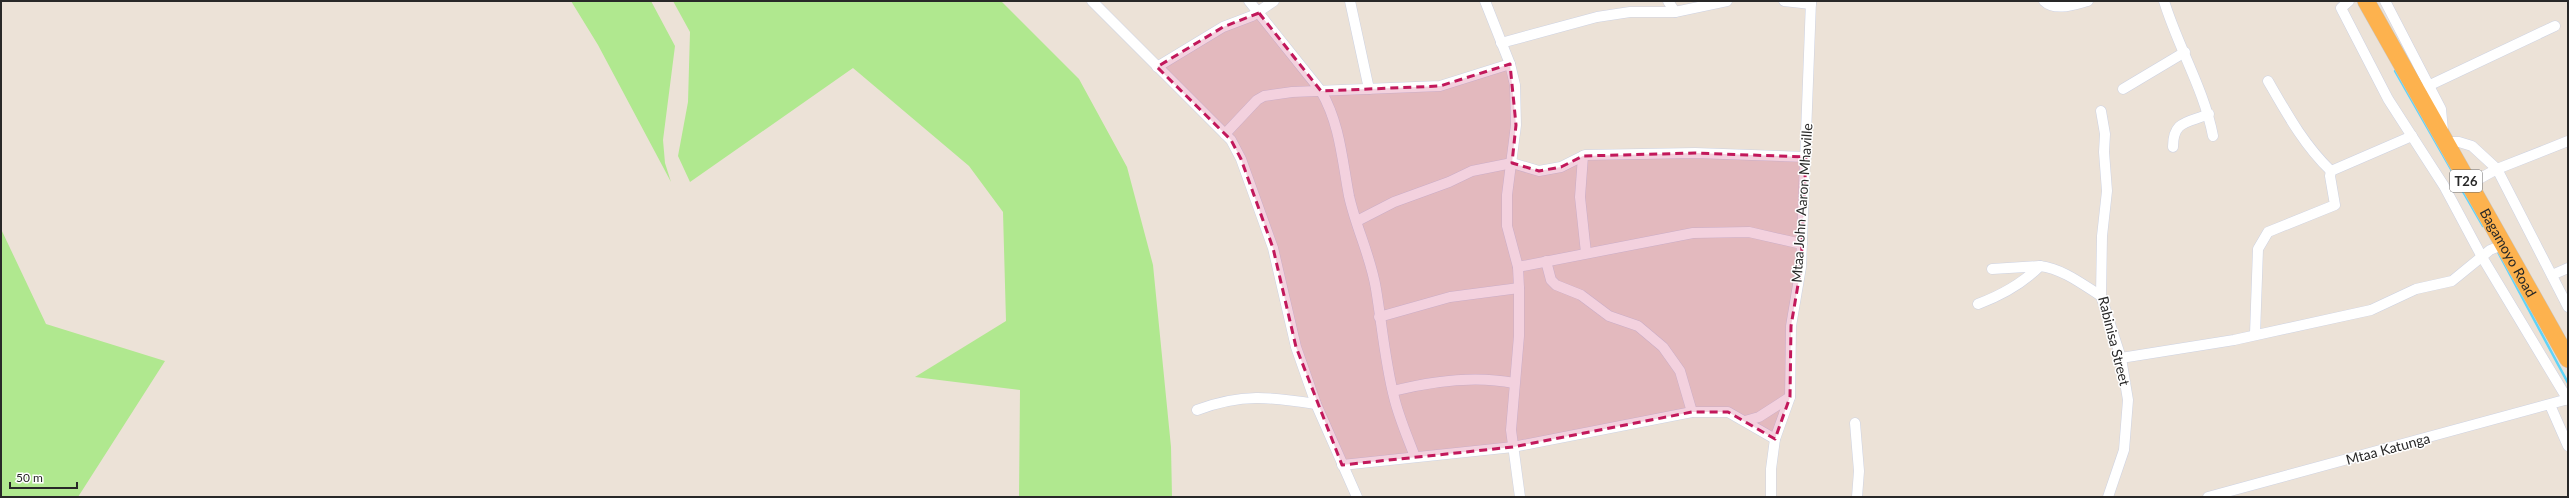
<svg xmlns="http://www.w3.org/2000/svg" width="2569" height="498" viewBox="0 0 2569 498" font-family="Lato,sans-serif">
<style>
.green{fill:#b0e88f}
.lines{fill:none;stroke-linecap:round;stroke-linejoin:round}
.stream{stroke:#60d4f8;stroke-width:2.5}
.minor-casing{stroke:#cdd2e2;stroke-width:11}
.trunk-casing{stroke:#c7c7c7;stroke-width:18}
.minor{stroke:#fff;stroke-width:10}
.trunk{stroke:#fdb24e;stroke-width:17}
.marked{fill:#c2185b;fill-opacity:0.2;stroke:#c2185b;stroke-width:3;stroke-dasharray:8 5;stroke-linejoin:round}
.labels{text-anchor:middle;stroke-width:3;stroke-linejoin:round;paint-order:stroke}
.shield{fill:#fff;stroke:#686868;stroke-width:1}
.shield-label{font-size:13px;font-weight:bold;fill:#282828}
.street-label{font-size:14px;fill:#282828;stroke:#fff}
</style>
<rect width="100%" height="100%" fill="#ece2d7"/>
<g class="green">
<path d="M 571,1 L 651,1 L 675,46 L 663,140 L 665,163 L 671,182 L 598,45 Z"/>
<path d="M 673,1 L 1001,1 L 1079,79 L 1127,167 L 1153,265 L 1171,447 L 1172,497 L 1019,497 L 1020,390 L 915,377 L 1006,321 L 1003,212 L 969,166 L 853,68 L 690,182 L 678,156 L 688,102 L 690,32 Z"/>
<path d="M 1,229 L 46,324 L 165,361 L 78,497 L 1,497 Z"/>
</g>
<g class="lines">
<g class="stream">
<path d="M 2395,71 L 2452,171"/>
<path d="M 2457,181 L 2483,226"/>
<path d="M 2498,252 L 2568,383"/>
</g>
<defs>
<g id="minor">
<path d="M 1092,1 L 1231,140 L 1241,159 L 1273,248 L 1296,347 L 1316,404 L 1357,497"/>
<path d="M 1249,1 L 1321,91 C 1340,124 1342,159 1349,196 C 1356,228 1371,257 1376,289 C 1382,325 1385,362 1394,397 C 1399,418 1408,438 1415,457"/>
<path d="M 1350,1 L 1369,89"/>
<path d="M 1485,1 L 1510,64 L 1515,85 L 1516,125 L 1507,195 L 1507,226 L 1518,267 L 1519,288 L 1519,336 L 1511,430 L 1520,497"/>
<path d="M 1668,1 L 1675,12"/>
<path d="M 1784,1 L 1811,4"/>
<path d="M 2044,1 C 2055,12 2076,4 2088,1"/>
<path d="M 2164,1 C 2178,47 2204,89 2213,136"/>
<path d="M 2349,1 L 2341,8 L 2388,99 L 2444,186 L 2482,257 L 2568,400"/>
<path d="M 2385,1 L 2441,109 L 2444,142 L 2459,142 L 2472,146 L 2497,169 L 2568,307"/>
<path d="M 1501,43 L 1597,17 L 1630,12 L 1675,12 L 1727,1"/>
<path d="M 1157,67 L 1223,27 L 1252,16 L 1274,1"/>
<path d="M 2268,81 C 2287,114 2304,145 2331,171"/>
<path d="M 2428,86 L 2555,26"/>
<path d="M 2123,89 L 2185,52"/>
<path d="M 2101,111 L 2105,134 L 2104,152 L 2107,191 L 2102,236 L 2101,296 L 2121,358 L 2128,400 L 2124,450 L 2108,497"/>
<path d="M 1225,134 L 1257,100 L 1264,96 L 1292,92 L 1440,86 L 1510,64"/>
<path d="M 2173,147 C 2173,120 2188,123 2209,114"/>
<path d="M 1583,156 L 1580,197 L 1586,253"/>
<path d="M 2468,185 L 2497,169 L 2568,141"/>
<path d="M 1357,221 L 1394,202 L 1449,182 L 1472,171 L 1512,163 L 1539,171 L 1561,167 L 1585,155 L 1695,153 L 1806,157"/>
<path d="M 1546,261 L 1551,280 L 1556,285 L 1581,295 L 1609,316 L 1638,326 L 1663,347 L 1680,371 L 1692,412"/>
<path d="M 1518,267 L 1693,233 L 1749,232 L 1802,244"/>
<path d="M 1992,269 L 2040,266"/>
<path d="M 2552,275 L 2568,268"/>
<path d="M 1978,304 C 2002,295 2022,284 2040,266 C 2063,269 2082,284 2101,296"/>
<path d="M 1379,317 L 1450,297 L 1519,288"/>
<path d="M 2255,334 L 2258,249 L 2268,232 L 2335,205 L 2330,176 L 2331,171 L 2412,136"/>
<path d="M 2121,358 L 2234,340 L 2371,310 L 2416,289 L 2452,281 L 2490,250 L 2502,245"/>
<path d="M 1393,391 C 1432,381 1474,375 1514,383"/>
<path d="M 2550,405 L 2568,446"/>
<path d="M 1197,410 C 1242,393 1270,397 1316,404"/>
<path d="M 1745,421 L 1759,417 L 1790,397"/>
<path d="M 1855,423 L 1859,471 L 1857,497"/>
<path d="M 1342,465 L 1513,447 L 1692,412 L 1728,412 L 1775,439"/>
<path d="M 1771,497 L 1771,469 L 1775,439 L 1790,397 L 1791,326 L 1801,267 L 1811,1"/>
<path d="M 2208,497 L 2568,399"/>
</g>
<g id="trunk">
<path id="s1" d="M 2366,1 L 2568,359"/>
</g>
</defs>
<use href="#minor" class="minor-casing"/>
<use href="#trunk" class="trunk-casing"/>
<use href="#minor" class="minor"/>
<use href="#trunk" class="trunk"/>
</g>
<path class="marked" d="M 1259,13 L 1321,91 L 1440,86 L 1510,64 L 1516,125 L 1512,163 L 1539,171 L 1561,167 L 1583,156 L 1695,153 L 1806,157 L 1801,267 L 1791,326 L 1790,397 L 1775,439 L 1728,412 L 1692,412 L 1513,447 L 1342,465 L 1296,347 L 1273,248 L 1241,159 L 1231,140 L 1157,67 L 1223,27 Z"/>
<g class="labels">
<rect class="shield" x="2450" y="170" width="32" height="22" rx="3"/>
<g class="shield-label">
<text x="2466" y="186">T26</text>
</g>
<g class="street-label">
<text transform="translate(1802 203) rotate(-86)" y="5">Mtaa John Aaron Mhaville</text>
<text dy="5" stroke="none"><textPath href="#s1" startOffset="289">Bagamoyo Road</textPath></text>
<text transform="translate(2114 341) rotate(76)" y="5">Rabinisa Street</text>
<text transform="translate(2388 449) rotate(-15)" y="5">Mtaa Katunga</text>
</g>
</g>
<rect width="2569" height="498" fill="none" stroke="#282828" stroke-width="4"/>
<path d="M10 482v6h67v-6" fill="none" stroke="#282828" stroke-width="2"/>
<text x="16" y="482" font-size="12" fill="#282828" stroke="#ffffff" stroke-width="3" paint-order="stroke">50 m</text>
</svg>
